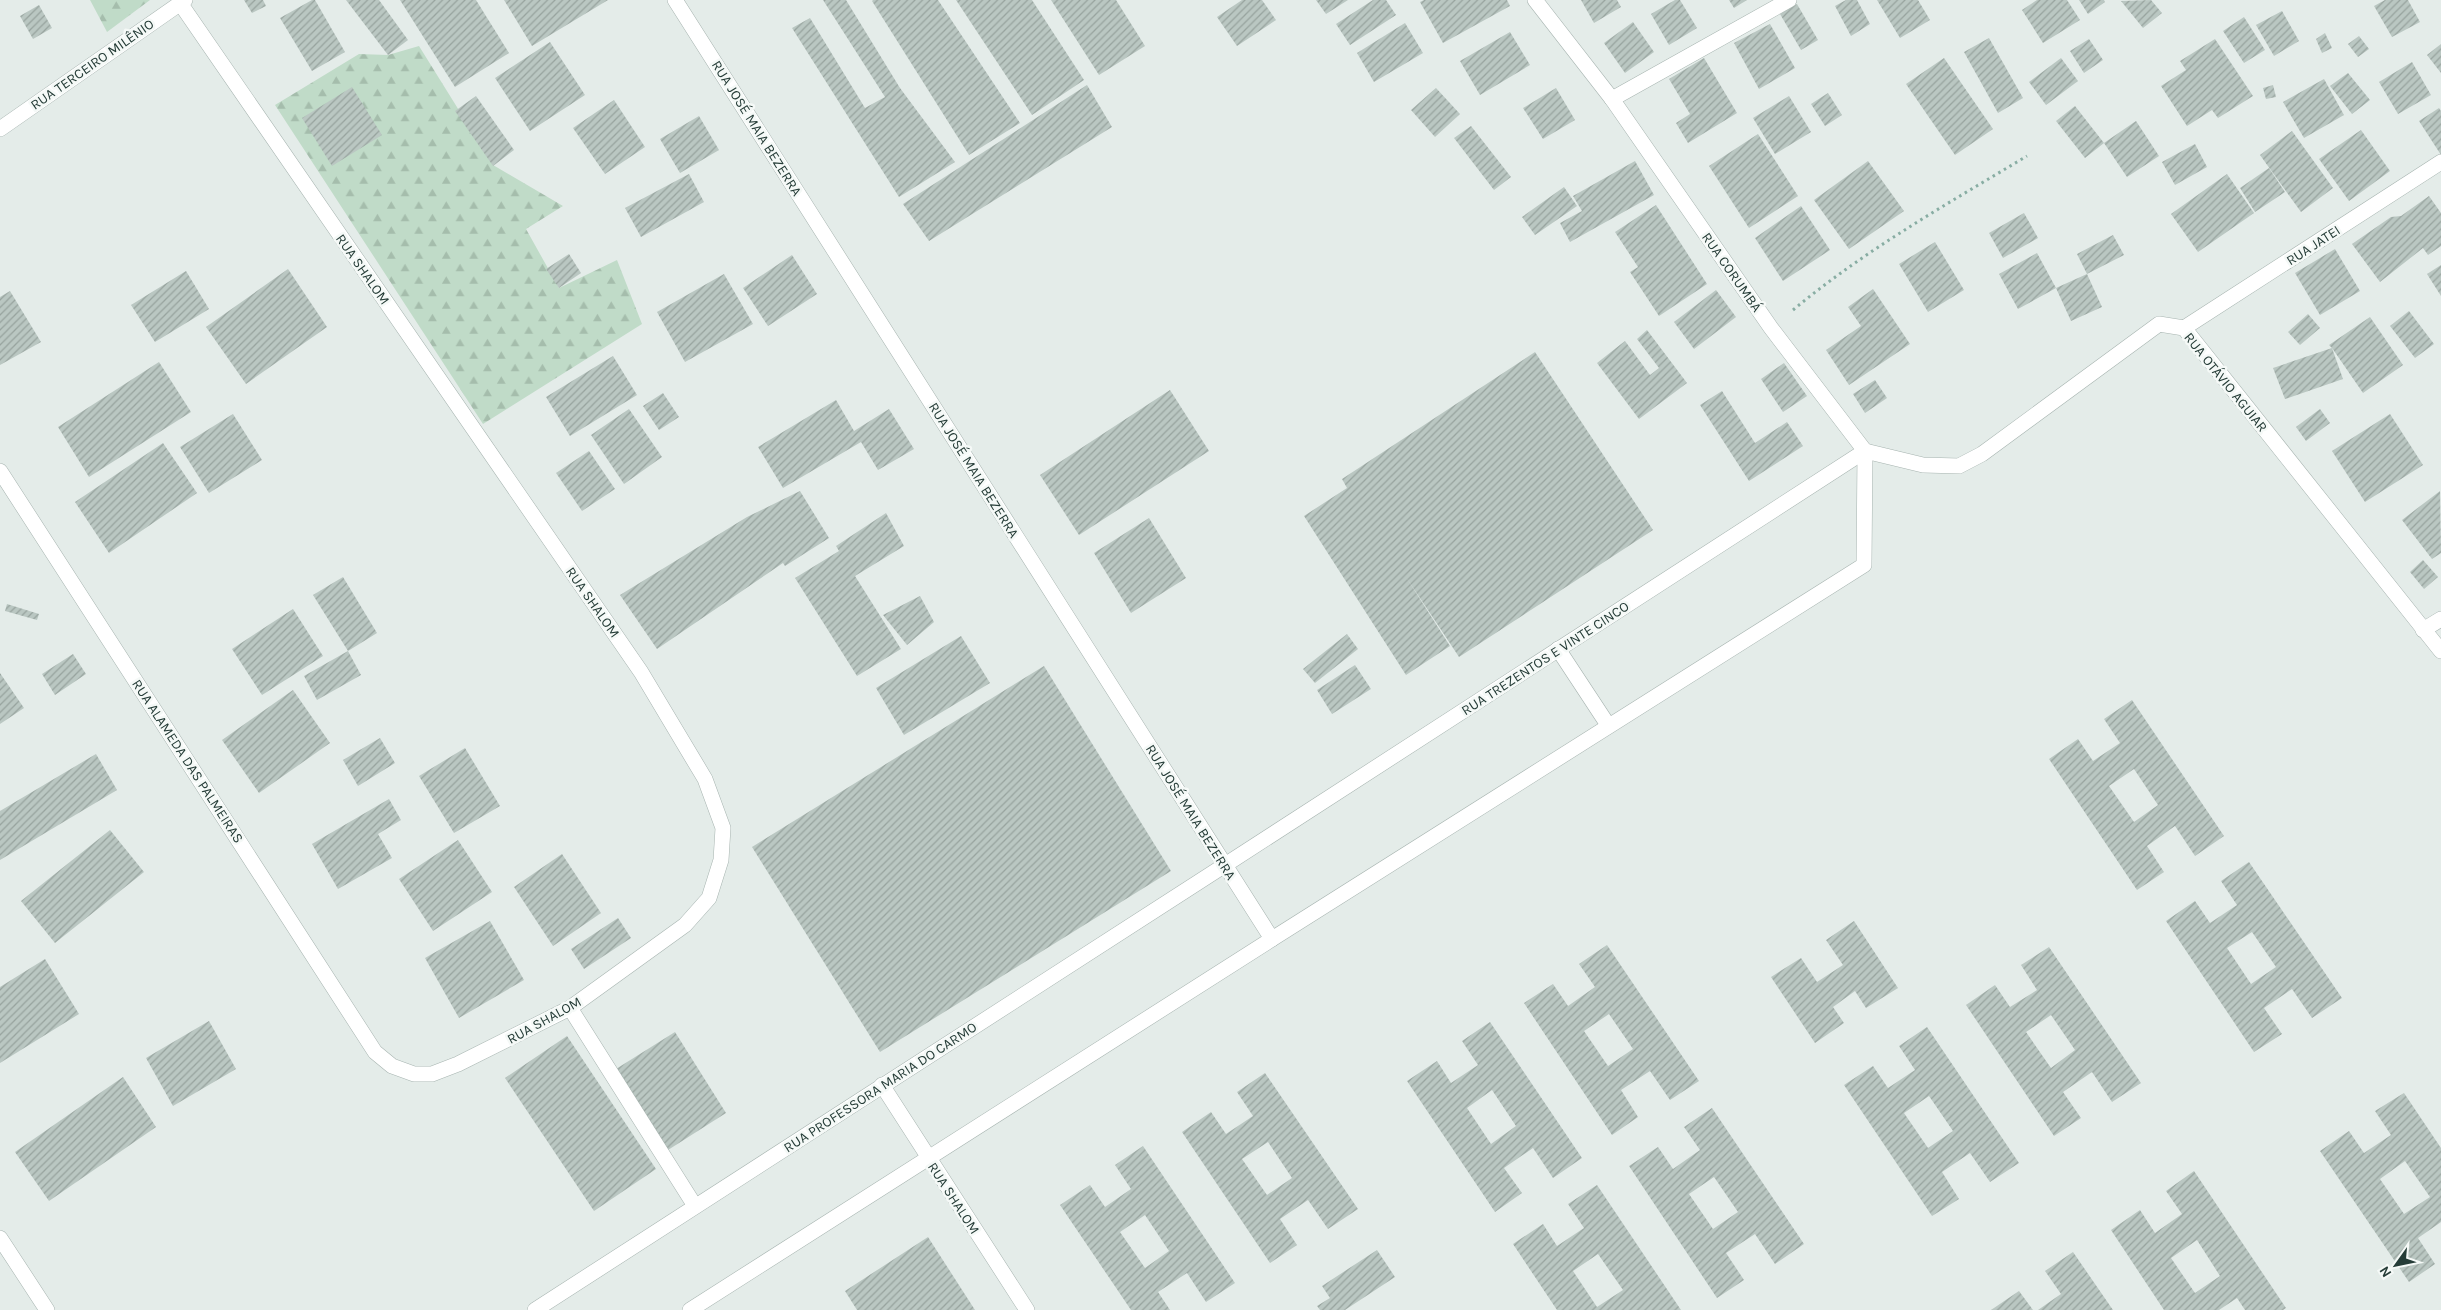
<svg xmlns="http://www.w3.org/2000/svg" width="2441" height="1310" viewBox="0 0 2441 1310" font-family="Karla,sans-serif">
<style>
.forest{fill:url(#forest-firs)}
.building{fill:url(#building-hatch);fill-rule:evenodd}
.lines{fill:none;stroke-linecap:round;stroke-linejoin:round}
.service-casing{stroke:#a7b4b0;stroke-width:16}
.minor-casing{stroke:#a7b4b0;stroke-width:16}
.tertiary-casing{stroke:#a7b4b0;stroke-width:16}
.path{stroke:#88ada3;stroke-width:3;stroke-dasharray:2.5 4;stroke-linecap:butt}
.service{stroke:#fff;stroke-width:15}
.minor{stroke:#fff;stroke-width:15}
.tertiary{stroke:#fff;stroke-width:15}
.labels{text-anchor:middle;stroke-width:5;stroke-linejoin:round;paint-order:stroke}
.street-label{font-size:14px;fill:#253c37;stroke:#f5f9f7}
</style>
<defs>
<pattern id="forest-firs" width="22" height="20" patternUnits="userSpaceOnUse" patternTransform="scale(1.25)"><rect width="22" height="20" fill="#c0dbc8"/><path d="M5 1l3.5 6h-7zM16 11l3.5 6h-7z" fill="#a5bdac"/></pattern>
<pattern id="building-hatch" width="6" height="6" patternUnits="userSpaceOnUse" patternTransform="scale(1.25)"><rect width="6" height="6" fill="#bac7c2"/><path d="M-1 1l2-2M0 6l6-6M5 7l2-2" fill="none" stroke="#97a39e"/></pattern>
</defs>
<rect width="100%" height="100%" fill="#e4ece9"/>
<g class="forest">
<path d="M 90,0 L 150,0 L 107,32 Z"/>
<path d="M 419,46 L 493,165 L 563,206 L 526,229 L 559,288 L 617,260 L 642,324 L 483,424 L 275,105 L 359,54 L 388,55 Z"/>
</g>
<g class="building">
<path d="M 244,0 L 263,0 L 266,6 L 252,13 Z"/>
<path d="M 312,0 L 315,0 L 345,52 L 312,71 L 280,18 Z"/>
<path d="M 346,0 L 379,0 L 408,40 L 388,55 Z"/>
<path d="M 400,0 L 476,0 L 509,53 L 455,87 Z"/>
<path d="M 504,0 L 608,0 L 532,46 Z"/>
<path d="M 823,0 L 846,0 L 900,88 L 955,162 L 899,197 L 792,28 L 810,18 L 865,108 L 885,97 Z"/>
<path d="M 873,0 L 938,0 L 1020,123 L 969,155 L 872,1 Z"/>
<path d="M 956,0 L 1032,0 L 1084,80 L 1032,115 Z"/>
<path d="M 1051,0 L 1116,0 L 1145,46 L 1099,75 Z"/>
<path d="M 1242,0 L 1262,0 L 1276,20 L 1237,46 L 1217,17 Z"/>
<path d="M 1316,0 L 1348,0 L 1326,14 Z"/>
<path d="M 1373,0 L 1386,0 L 1396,15 L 1350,45 L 1336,24 Z"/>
<path d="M 1424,0 L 1507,0 L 1510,6 L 1443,43 L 1420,2 Z"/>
<path d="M 1581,0 L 1617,0 L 1621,7 L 1594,23 Z"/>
<path d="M 1675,0 L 1680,0 L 1697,28 L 1669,45 L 1651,14 Z"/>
<path d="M 1729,0 L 1747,0 L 1734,8 Z"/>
<path d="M 1846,0 L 1857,0 L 1870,24 L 1851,36 L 1835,6 Z"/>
<path d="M 1877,0 L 1918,0 L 1930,20 L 1900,38 Z"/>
<path d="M 2037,0 L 2067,0 L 2080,20 L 2043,43 L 2022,10 Z"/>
<path d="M 2079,0 L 2104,0 L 2105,2 L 2088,14 Z"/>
<path d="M 2151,0 L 2162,13 L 2143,28 L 2121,1 Z"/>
<path d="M 2385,0 L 2408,0 L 2420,22 L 2392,37 L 2374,6 Z"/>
<path d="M 1797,4 L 1818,40 L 1801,50 L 1780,14 Z"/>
<path d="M 39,5 L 52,28 L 33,39 L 20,16 Z"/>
<path d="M 2282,11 L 2299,41 L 2274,56 L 2256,25 Z"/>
<path d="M 2244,17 L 2265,50 L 2244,63 L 2223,31 Z"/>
<path d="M 1633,22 L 1654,52 L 1625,73 L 1604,43 Z"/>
<path d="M 1405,23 L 1423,53 L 1374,82 L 1357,53 Z"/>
<path d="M 1770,24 L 1795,68 L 1759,89 L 1734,43 Z"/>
<path d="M 1510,32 L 1530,65 L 1480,95 L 1460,61 Z"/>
<path d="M 2325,33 L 2332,48 L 2322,53 L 2316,39 Z"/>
<path d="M 2359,36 L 2369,49 L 2358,57 L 2348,44 Z"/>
<path d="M 1989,38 L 2023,98 L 1998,113 L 1964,52 Z"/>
<path d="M 2089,39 L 2103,60 L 2084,73 L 2070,51 Z"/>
<path d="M 2215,39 L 2253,96 L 2218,118 L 2212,110 L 2187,126 L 2161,86 L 2186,70 L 2180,61 Z"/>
<path d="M 550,42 L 585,95 L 530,131 L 495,78 Z"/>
<path d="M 2441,44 L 2441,73 L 2427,55 Z"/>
<path d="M 1704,58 L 1737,113 L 1688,143 L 1676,123 L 1690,114 L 1669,79 Z"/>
<path d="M 1944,58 L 1993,129 L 1955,155 L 1906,84 Z"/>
<path d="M 2061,58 L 2078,81 L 2046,105 L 2029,82 Z"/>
<path d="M 2412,62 L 2431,95 L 2398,114 L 2379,82 Z"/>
<path d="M 2348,73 L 2370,100 L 2352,114 L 2330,86 Z"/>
<path d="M 2324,79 L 2344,115 L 2304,138 L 2283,102 Z"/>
<path d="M 1087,85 L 1112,127 L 929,241 L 903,204 Z"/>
<path d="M 2273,85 L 2276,97 L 2266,99 L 2263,88 Z"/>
<path d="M 352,87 L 382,135 L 332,166 L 302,118 Z"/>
<path d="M 1436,88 L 1460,114 L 1435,137 L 1411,110 Z"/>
<path d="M 1556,88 L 1575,120 L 1543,139 L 1523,108 Z"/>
<path d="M 1828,93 L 1842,115 L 1825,126 L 1811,104 Z"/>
<path d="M 476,96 L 514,150 L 493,166 L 455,111 Z"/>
<path d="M 1789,96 L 1811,132 L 1775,154 L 1753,118 Z"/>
<path d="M 614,100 L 645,147 L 605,174 L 573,128 Z"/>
<path d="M 2075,106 L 2104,143 L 2085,158 L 2056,121 Z"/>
<path d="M 2439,108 L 2441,111 L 2441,155 L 2419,121 Z"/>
<path d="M 699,116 L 719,150 L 680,173 L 660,139 Z"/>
<path d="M 2136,121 L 2159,156 L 2127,177 L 2104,143 Z"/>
<path d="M 1471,126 L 1511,177 L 1494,190 L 1454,138 Z"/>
<path d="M 2361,130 L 2390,171 L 2349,201 L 2319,159 Z"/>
<path d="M 2292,131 L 2333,188 L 2301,212 L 2260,155 Z"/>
<path d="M 1758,134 L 1798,196 L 1749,228 L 1709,166 Z"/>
<path d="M 2195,144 L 2207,167 L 2175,185 L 2162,162 Z"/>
<path d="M 1635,161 L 1654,195 L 1570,242 L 1560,223 L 1582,211 L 1573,196 Z"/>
<path d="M 1868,161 L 1904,211 L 1849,249 L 1814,200 Z"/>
<path d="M 2269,168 L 2285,192 L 2255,212 L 2240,188 Z"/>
<path d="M 689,174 L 704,202 L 641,237 L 625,208 Z"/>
<path d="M 2227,174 L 2254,213 L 2198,252 L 2171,214 Z"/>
<path d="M 1564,187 L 1577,206 L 1535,235 L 1522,217 Z"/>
<path d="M 2429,196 L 2441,213 L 2441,246 L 2428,255 L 2423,248 L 2380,282 L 2352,244 L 2391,217 L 2401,216 Z"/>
<path d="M 1656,205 L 1707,284 L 1659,316 L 1630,272 L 1638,267 L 1615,232 Z"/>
<path d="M 1801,206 L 1830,250 L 1783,281 L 1755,238 Z"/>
<path d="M 2024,213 L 2038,238 L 2003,258 L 1989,233 Z"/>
<path d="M 2113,235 L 2124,255 L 2087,274 L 2077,254 Z"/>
<path d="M 1935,242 L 1964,290 L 1928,312 L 1899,264 Z"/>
<path d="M 2335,249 L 2360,291 L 2320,315 L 2295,273 Z"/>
<path d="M 2037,253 L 2056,288 L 2087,274 L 2102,307 L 2071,321 L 2056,288 L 2018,309 L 1999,274 Z"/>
<path d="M 569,254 L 581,273 L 559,288 L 546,269 Z"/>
<path d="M 792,255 L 817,294 L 768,326 L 743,288 Z"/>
<path d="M 2441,265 L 2441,296 L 2427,274 Z"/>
<path d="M 288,269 L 327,327 L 246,384 L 206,327 Z"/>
<path d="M 186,271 L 209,309 L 155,342 L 131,305 Z"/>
<path d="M 724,274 L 753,324 L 685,362 L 657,312 Z"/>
<path d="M 1873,289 L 1910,344 L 1849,385 L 1826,350 L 1861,326 L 1848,307 Z"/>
<path d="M 1716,290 L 1736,317 L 1694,349 L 1674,322 Z"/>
<path d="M 10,291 L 41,342 L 0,365 L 0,297 Z"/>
<path d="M 2409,311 L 2434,344 L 2415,358 L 2390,326 Z"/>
<path d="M 2308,314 L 2320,328 L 2300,345 L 2288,332 Z"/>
<path d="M 2370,317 L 2403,365 L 2363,393 L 2332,348 L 2343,379 L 2285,399 L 2273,368 L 2332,348 L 2329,345 Z"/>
<path d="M 1647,330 L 1687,383 L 1639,419 L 1597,363 L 1625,341 L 1650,375 L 1659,368 L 1637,339 Z"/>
<path d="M 1535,352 L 1653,530 L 1459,657 L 1406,577 L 1450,646 L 1406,675 L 1304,516 L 1347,488 L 1342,479 Z"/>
<path d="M 613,356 L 637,395 L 570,436 L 546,397 Z"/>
<path d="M 159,362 L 191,412 L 89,477 L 58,427 Z"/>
<path d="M 1784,363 L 1807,396 L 1783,412 L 1761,379 Z"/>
<path d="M 1875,380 L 1887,398 L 1865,413 L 1853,394 Z"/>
<path d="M 1170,390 L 1209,451 L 1079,535 L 1040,475 Z"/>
<path d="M 1722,391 L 1755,443 L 1787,422 L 1803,446 L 1749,481 L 1700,405 Z"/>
<path d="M 663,393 L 679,417 L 659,430 L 643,406 Z"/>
<path d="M 836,400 L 854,431 L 889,409 L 914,449 L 878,470 L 861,442 L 783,488 L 758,447 Z"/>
<path d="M 629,409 L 662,457 L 624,484 L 591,435 Z"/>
<path d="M 2320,409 L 2330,423 L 2306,441 L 2296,427 Z"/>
<path d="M 233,414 L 262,460 L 209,493 L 180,447 Z"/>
<path d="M 2390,414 L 2423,465 L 2365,502 L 2332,451 Z"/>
<path d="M 163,443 L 197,493 L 109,553 L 75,502 Z"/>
<path d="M 589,451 L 615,489 L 582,511 L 556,473 Z"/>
<path d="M 800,491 L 829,538 L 785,566 L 783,563 L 657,649 L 620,595 L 747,517 Z"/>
<path d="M 2440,491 L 2441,553 L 2432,559 L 2402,520 Z"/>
<path d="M 886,513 L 904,546 L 855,576 L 901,649 L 857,676 L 795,578 L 839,551 L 836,546 Z"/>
<path d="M 1149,518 L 1186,578 L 1131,613 L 1094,553 Z"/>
<path d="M 2423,560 L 2438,577 L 2424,589 L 2410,572 Z"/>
<path d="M 343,577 L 377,633 L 348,651 L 313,595 Z"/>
<path d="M 920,596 L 934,622 L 907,645 L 883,615 Z"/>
<path d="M 7,604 L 39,614 L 37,620 L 5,611 Z"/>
<path d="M 293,609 L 323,656 L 262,695 L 232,649 Z"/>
<path d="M 1347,634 L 1358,649 L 1315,683 L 1303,669 Z"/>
<path d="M 961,636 L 990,683 L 904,735 L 876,688 Z"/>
<path d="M 348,651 L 361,675 L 317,700 L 304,676 Z"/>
<path d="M 73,654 L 86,674 L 55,695 L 42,674 Z"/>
<path d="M 1355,665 L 1371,689 L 1332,714 L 1317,690 Z"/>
<path d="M 1044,666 L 1171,871 L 880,1052 L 752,847 Z"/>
<path d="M 0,673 L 24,708 L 0,724 Z"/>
<path d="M 293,690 L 330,743 L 259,793 L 222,740 Z"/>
<path d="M 2132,700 L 2224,836 L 2195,856 L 2175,826 L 2147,846 L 2164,872 L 2137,890 L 2049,759 L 2078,739 L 2093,761 L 2120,743 L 2104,719 ZM 2134,769 L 2158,805 L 2134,822 L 2109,786 Z"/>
<path d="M 380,738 L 395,763 L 358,786 L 343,760 Z"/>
<path d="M 465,748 L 500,806 L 454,833 L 419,776 Z"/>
<path d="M 96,754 L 117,790 L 0,860 L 0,811 Z"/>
<path d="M 389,799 L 401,820 L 378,834 L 392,858 L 338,889 L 312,844 Z"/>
<path d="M 110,830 L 144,872 L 55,943 L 21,901 Z"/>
<path d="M 458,840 L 492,892 L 433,931 L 399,879 Z"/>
<path d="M 562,854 L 601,913 L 553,946 L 514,887 Z"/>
<path d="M 2249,862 L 2342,998 L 2312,1018 L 2292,989 L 2264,1008 L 2282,1034 L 2254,1052 L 2166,921 L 2195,901 L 2210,923 L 2237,905 L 2221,881 ZM 2252,932 L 2276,967 L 2251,984 L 2227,948 Z"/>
<path d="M 618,918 L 631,938 L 584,969 L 571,949 Z"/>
<path d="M 490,921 L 524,980 L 459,1018 L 425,958 Z"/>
<path d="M 1854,921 L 1898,988 L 1866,1008 L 1855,991 L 1833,1007 L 1844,1023 L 1815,1043 L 1771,977 L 1801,958 L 1817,982 L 1843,965 L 1826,940 Z"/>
<path d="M 1607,945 L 1699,1081 L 1670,1100 L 1650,1071 L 1621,1090 L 1638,1117 L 1612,1135 L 1524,1003 L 1553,984 L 1568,1006 L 1595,987 L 1579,964 ZM 1609,1014 L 1633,1049 L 1608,1066 L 1584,1031 Z"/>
<path d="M 2049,947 L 2141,1083 L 2112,1102 L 2092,1072 L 2063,1092 L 2081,1118 L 2054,1136 L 1966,1005 L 1995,985 L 2010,1007 L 2037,990 L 2021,965 ZM 2051,1015 L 2075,1050 L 2051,1068 L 2026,1032 Z"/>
<path d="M 45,959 L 79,1014 L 0,1063 L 0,987 Z"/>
<path d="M 209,1021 L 236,1069 L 173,1106 L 146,1058 Z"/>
<path d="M 1490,1022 L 1582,1158 L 1553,1178 L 1533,1148 L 1504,1168 L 1522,1193 L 1495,1212 L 1407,1081 L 1437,1061 L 1451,1083 L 1478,1065 L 1462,1041 ZM 1492,1090 L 1516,1126 L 1491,1144 L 1467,1108 Z"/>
<path d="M 1927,1027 L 2019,1163 L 1990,1182 L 1970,1153 L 1942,1172 L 1959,1199 L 1932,1216 L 1844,1085 L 1873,1066 L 1888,1088 L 1915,1070 L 1899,1046 ZM 1929,1096 L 1953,1131 L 1928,1148 L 1904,1113 Z"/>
<path d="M 675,1032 L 726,1113 L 668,1150 L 616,1069 Z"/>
<path d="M 567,1036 L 656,1169 L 594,1211 L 505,1078 Z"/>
<path d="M 1265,1073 L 1358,1209 L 1328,1229 L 1308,1200 L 1280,1219 L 1297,1245 L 1270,1263 L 1182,1132 L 1211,1112 L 1226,1134 L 1253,1116 L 1237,1092 ZM 1268,1142 L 1292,1178 L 1267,1195 L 1242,1159 Z"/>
<path d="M 123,1077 L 156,1127 L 49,1201 L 15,1152 Z"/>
<path d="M 2404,1093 L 2441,1148 L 2441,1222 L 2418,1238 L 2435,1264 L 2409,1282 L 2320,1151 L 2349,1131 L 2364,1153 L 2391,1135 L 2375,1111 ZM 2405,1161 L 2430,1197 L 2404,1214 L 2380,1179 Z"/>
<path d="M 1712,1108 L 1804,1244 L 1775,1264 L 1755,1234 L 1726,1253 L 1744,1280 L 1717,1298 L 1629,1166 L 1658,1147 L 1673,1169 L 1700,1150 L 1684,1127 ZM 1714,1177 L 1738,1212 L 1713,1229 L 1689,1194 Z"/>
<path d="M 1143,1146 L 1235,1283 L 1206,1302 L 1187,1273 L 1158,1292 L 1170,1310 L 1131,1310 L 1060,1205 L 1090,1185 L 1105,1207 L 1131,1189 L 1115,1165 ZM 1145,1215 L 1169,1251 L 1145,1268 L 1120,1232 Z"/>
<path d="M 2194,1171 L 2286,1308 L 2283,1310 L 2245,1310 L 2237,1298 L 2219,1310 L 2164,1310 L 2111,1230 L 2140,1210 L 2155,1233 L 2182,1214 L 2166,1191 ZM 2197,1240 L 2220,1276 L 2195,1293 L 2171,1258 Z"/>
<path d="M 1597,1185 L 1681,1310 L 1557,1310 L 1513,1244 L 1543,1224 L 1557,1246 L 1584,1228 L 1568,1204 ZM 1598,1254 L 1623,1290 L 1597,1307 L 1573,1271 Z"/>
<path d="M 928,1237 L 975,1310 L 857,1310 L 845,1291 Z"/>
<path d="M 1377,1250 L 1395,1277 L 1345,1310 L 1320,1310 L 1317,1306 L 1330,1298 L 1322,1286 Z"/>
<path d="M 2073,1252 L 2113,1310 L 2038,1310 L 2061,1294 L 2045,1271 Z"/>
<path d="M 2019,1291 L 2033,1310 L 1991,1310 Z"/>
</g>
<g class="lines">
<defs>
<path id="service" d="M 2184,328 L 2441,162"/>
<g id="minor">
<path d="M 1612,99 L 1789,0"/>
<path d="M 0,129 L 185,0"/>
<path d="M 1865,451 L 1923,465 L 1959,466 L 1982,454 L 2159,324 L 2184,328 L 2441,651"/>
<path d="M 0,471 L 375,1052 L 392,1066 L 414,1074 L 432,1074 L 458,1064 L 570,1008 L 685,925 L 709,898 L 721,860 L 723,828 L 705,779 L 641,672 L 180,3"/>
<path d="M 2423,630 L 2441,619"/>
<path d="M 1558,649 L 1608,725"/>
<path d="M 1225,865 L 1865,451"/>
<path d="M 1272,939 L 1864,565 L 1865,451 L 1771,328 L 1612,99 L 1535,0"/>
<path d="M 570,1008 L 695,1206"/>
<path d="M 882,1085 L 1027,1310"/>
<path d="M 0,1238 L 47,1310"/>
</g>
<g id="tertiary">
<path d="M 675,0 L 1272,939 L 690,1310"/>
<path d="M 535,1310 L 1225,865"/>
</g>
</defs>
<use href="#service" class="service-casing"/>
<use href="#minor" class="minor-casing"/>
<use href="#tertiary" class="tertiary-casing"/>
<path class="path" d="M 1793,310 C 1865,250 1947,204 2027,156"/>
<use href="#service" class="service"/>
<use href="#minor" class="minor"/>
<use href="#tertiary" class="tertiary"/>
</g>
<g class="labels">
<g class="street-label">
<text transform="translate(92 64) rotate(-35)" y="5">RUA TERCEIRO MILÊNIO</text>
<text transform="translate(757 128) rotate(58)" y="5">RUA JOSÉ MAIA BEZERRA</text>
<text transform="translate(2313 245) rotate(-33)" y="5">RUA JATEI</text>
<text transform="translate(363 269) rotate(55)" y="5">RUA SHALOM</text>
<text transform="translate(1732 272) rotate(55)" y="5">RUA CORUMBÁ</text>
<text transform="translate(2226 382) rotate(51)" y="5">RUA OTÁVIO AGUIAR</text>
<text transform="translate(974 470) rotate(58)" y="5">RUA JOSÉ MAIA BEZERRA</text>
<text transform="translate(593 602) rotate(55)" y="5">RUA SHALOM</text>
<text transform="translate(1545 658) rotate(-33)" y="5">RUA TREZENTOS E VINTE CINCO</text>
<text transform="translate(188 761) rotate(57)" y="5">RUA ALAMEDA DAS PALMEIRAS</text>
<text transform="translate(1191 812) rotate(58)" y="5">RUA JOSÉ MAIA BEZERRA</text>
<text transform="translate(544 1020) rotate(-29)" y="5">RUA SHALOM</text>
<text transform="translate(880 1087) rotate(-33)" y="5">RUA PROFESSORA MARIA DO CARMO</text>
<text transform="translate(954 1198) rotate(57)" y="5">RUA SHALOM</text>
</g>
</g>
<g transform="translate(2396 1265) rotate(237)" stroke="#f5f9f7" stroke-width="4" paint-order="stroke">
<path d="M0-4L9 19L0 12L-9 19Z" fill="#253c37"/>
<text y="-8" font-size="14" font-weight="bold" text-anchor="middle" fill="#253c37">N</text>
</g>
</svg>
